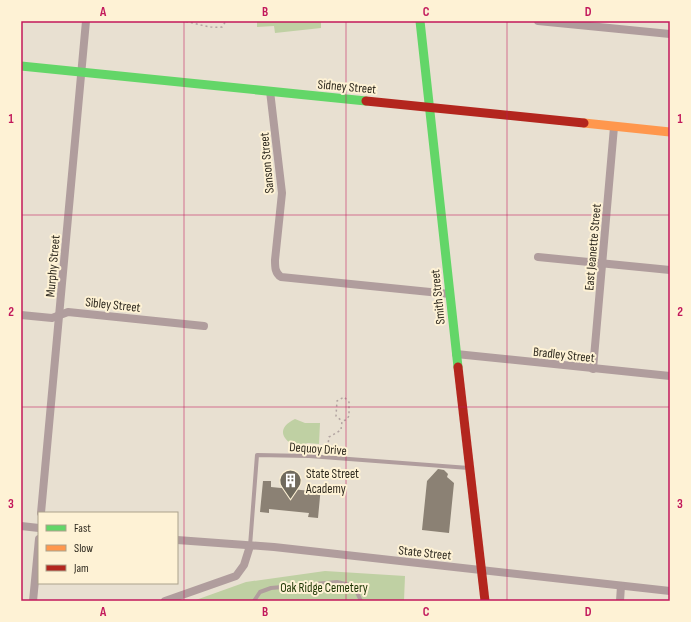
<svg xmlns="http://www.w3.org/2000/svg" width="691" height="622" viewBox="0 0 691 622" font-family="'Sofia Sans Condensed',sans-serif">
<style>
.green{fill:#bfd0a3}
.building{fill:#8b8174}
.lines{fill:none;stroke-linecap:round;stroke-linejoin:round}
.path{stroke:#b2a4a1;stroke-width:1.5;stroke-dasharray:2 3;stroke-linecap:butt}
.lane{stroke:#b09d9d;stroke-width:4}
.street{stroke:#b09d9d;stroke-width:8}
.fast{stroke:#63d668;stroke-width:9}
.slow{stroke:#ff974d;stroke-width:9}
.jam{stroke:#b3261e;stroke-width:9}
.grid{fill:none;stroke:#c2185b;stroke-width:1;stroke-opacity:0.55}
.labels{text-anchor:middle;stroke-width:4;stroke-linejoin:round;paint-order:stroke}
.street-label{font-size:13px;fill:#2f2a1f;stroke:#fef2d5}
.poi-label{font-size:13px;fill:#2f2a1f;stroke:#fef2d5;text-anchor:start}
.park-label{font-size:13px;fill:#1b3400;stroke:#fef2d5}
.neatline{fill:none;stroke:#c2185b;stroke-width:1.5}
.grid-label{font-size:13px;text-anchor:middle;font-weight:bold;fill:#c2185b}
</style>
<rect width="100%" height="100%" fill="#e8e0d1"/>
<g class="green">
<path d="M 257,21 L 321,21 L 321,28 L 275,33 L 274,26 L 257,27 Z"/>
<path d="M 295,419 L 305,423 L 320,423 L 319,444 L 308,443 L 295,446 C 280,438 278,427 295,419 Z"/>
<path d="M 325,571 L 405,576 L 404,601 L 193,601 L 246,582 Z"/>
</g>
<g class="building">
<path d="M 438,469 L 444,470 L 448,474 L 447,477 L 454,483 L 449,533 L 422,530 L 427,481 Z"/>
<path d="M 263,481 L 271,481 L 271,487 L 311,491 L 311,485 L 321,486 L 318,518 L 308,517 L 309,513 L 269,509 L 269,513 L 260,512 Z"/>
</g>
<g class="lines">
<g class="path">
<path d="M 181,21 C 195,22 208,29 222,27 L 226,21"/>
<path d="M 327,452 L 329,437 L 341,430 L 342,421 L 346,420 L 349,416 L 349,402 L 344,397 L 337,401 L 336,416 L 342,421"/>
</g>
<g class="lane">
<path d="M 250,546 L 257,455 L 309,456 L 469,468"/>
<path d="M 254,601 L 260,592 L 271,588 L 337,582 L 354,586 L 361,601"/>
</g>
<g class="street">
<path d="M 538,21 L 670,34"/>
<path d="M 270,91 L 282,193 L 275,260 C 275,267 275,273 281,277 L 450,294"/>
<path d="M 538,257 L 670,270"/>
<path d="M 21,315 L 52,318 L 68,312 L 204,326"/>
<path d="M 456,354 L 670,376"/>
<path d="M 593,369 L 614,127"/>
<path d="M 41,513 L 86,21"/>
<path d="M 21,526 L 39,528"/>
<path d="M 177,540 L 274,547 L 670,591"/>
<path d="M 33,601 L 39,539"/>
<path d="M 165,601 L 236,576 L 244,565 L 250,546"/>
<path d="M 620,601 L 621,586"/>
</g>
<g class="fast">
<path d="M 420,21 L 458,367"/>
<path d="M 21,66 L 366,101"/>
</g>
<path class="slow" d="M 584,123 L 670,132"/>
<g class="jam">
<path d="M 366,101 L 584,123"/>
<path d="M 458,367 L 485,601"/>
</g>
</g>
<path class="grid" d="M 184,21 L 184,601M 346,21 L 346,601M 507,21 L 507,601M 21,215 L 670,215M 21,407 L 670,407"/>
<defs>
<symbol id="building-pin" viewBox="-11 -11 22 30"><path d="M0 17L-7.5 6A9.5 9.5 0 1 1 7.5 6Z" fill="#706a5d" stroke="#fef2d5"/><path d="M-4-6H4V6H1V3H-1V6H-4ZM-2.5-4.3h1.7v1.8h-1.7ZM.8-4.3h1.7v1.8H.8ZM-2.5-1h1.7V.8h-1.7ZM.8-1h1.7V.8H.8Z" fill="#fff"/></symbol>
</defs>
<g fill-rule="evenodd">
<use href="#building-pin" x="278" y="468" width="25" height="34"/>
</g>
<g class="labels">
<g class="street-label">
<text transform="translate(347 86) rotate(5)" y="5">Sidney Street</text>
<text transform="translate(266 163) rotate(-95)" y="5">Sanson Street</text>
<text transform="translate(592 247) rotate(-85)" y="5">East Jeanette Street</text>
<text transform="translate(52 266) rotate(-85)" y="5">Murphy Street</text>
<text transform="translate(437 297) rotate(-96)" y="5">Smith Street</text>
<text transform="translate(113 304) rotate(6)" y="5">Sibley Street</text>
<text transform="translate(564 354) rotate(6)" y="5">Bradley Street</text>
<text transform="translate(318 448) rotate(4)" y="5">Dequoy Drive</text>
<text transform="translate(425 552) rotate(6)" y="5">State Street</text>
</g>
<g class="poi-label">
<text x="306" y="478">State Street<tspan x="306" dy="15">Academy</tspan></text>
</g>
<g class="park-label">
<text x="324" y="592">Oak Ridge Cemetery</text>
</g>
</g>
<rect width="691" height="622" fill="none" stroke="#fef2d5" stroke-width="44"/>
<rect x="38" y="512" width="140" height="72" fill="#fef2d5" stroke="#aba28c"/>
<rect x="46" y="525" width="20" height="6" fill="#63d668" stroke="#aba28c"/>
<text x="74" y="532" font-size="12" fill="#2f2a1f">Fast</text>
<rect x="46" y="545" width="20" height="6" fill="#ff974d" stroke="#aba28c"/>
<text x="74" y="552" font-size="12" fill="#2f2a1f">Slow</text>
<rect x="46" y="565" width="20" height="6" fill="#b3261e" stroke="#aba28c"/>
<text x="74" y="572" font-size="12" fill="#2f2a1f">Jam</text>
<rect x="22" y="22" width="647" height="578" class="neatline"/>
<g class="grid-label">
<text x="103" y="16">A</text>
<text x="265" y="16">B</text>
<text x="426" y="16">C</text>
<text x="588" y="16">D</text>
<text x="11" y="123">1</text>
<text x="680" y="123">1</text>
<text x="11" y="316">2</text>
<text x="680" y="316">2</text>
<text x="11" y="508">3</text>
<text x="680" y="508">3</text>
<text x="103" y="616">A</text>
<text x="265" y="616">B</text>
<text x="426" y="616">C</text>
<text x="588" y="616">D</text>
</g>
</svg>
